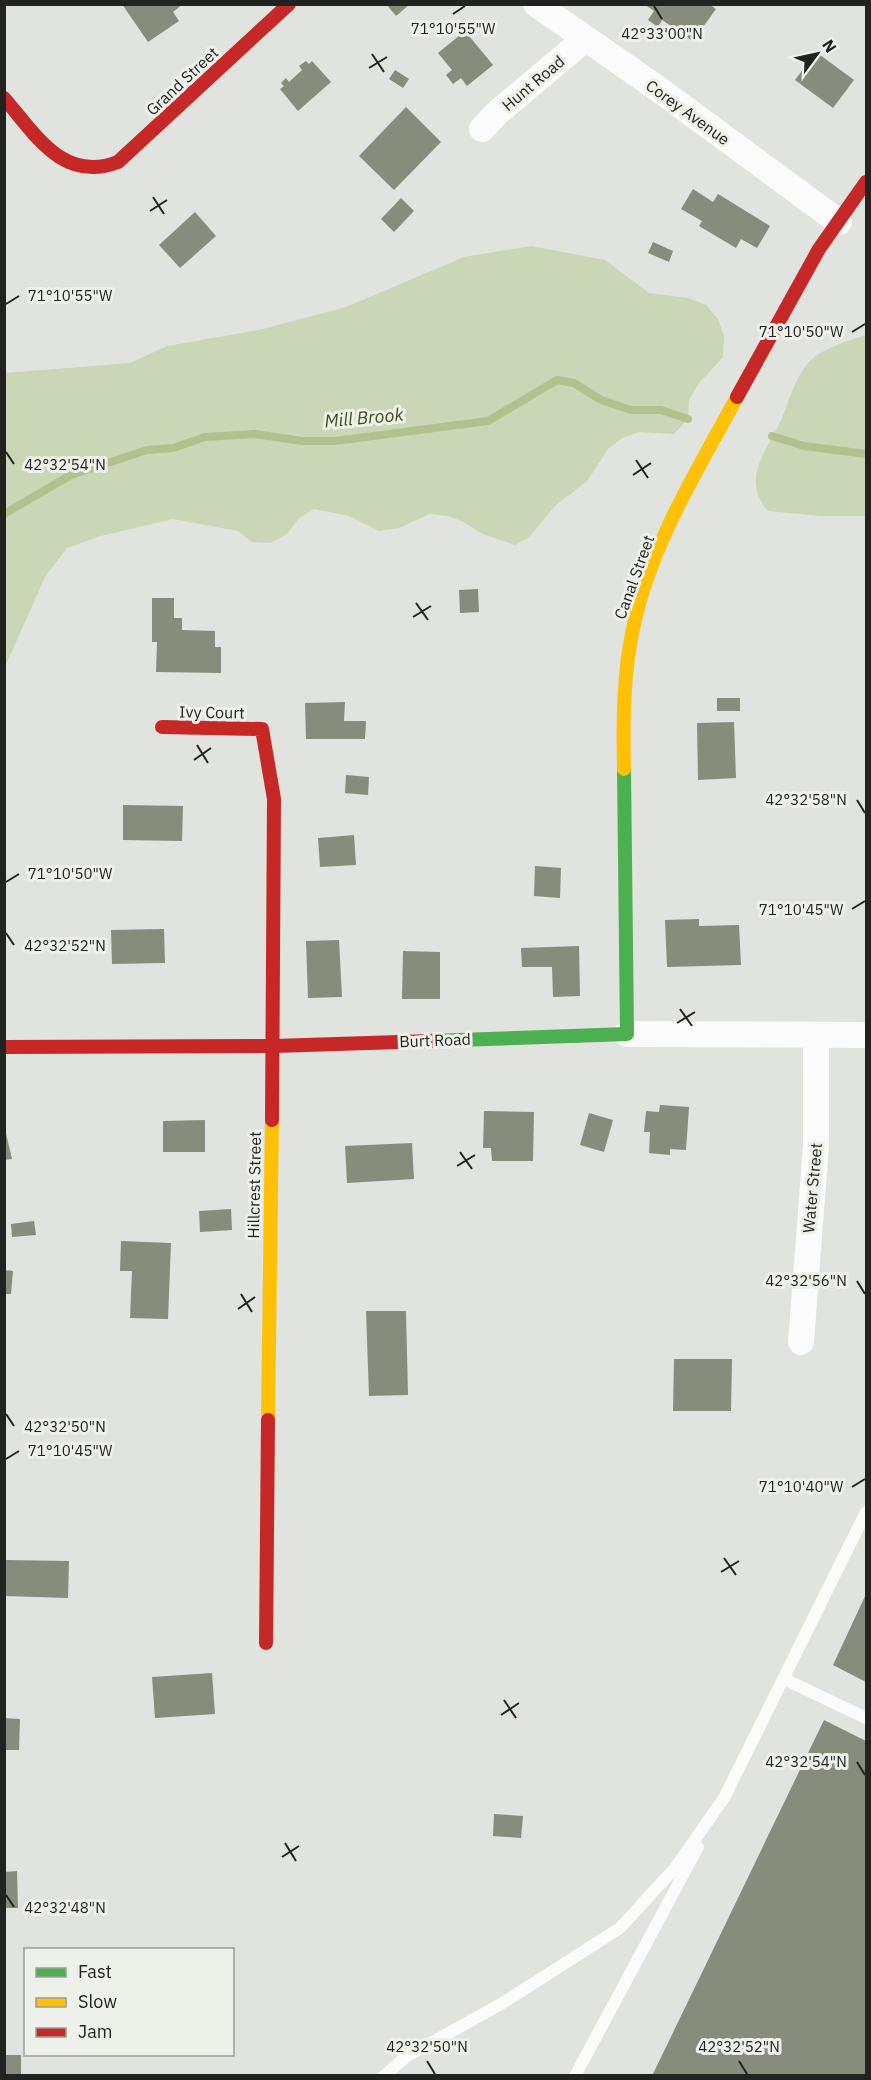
<svg xmlns="http://www.w3.org/2000/svg" width="871" height="2080" viewBox="0 0 871 2080" font-family="'IBM Plex Sans',sans-serif">
<style>
.green{fill:#cad6b6}
.lines{fill:none;stroke-linecap:round;stroke-linejoin:round}
.stream{stroke:#b1c28f;stroke-width:8}
.building{fill:#878c7c}
.lane{stroke:#fafbfa;stroke-width:12}
.street{stroke:#fafbfa;stroke-width:26}
.fast{stroke:#4caf50;stroke-width:14}
.slow{stroke:#ffc107;stroke-width:14}
.jam{stroke:#c62828;stroke-width:14}
.ticks{fill:none;stroke:#222320;stroke-width:2}
.labels{text-anchor:middle;stroke-width:6;stroke-linejoin:round;paint-order:stroke}
.street-label{font-size:16px;fill:#222320;stroke:#eef1ea}
.water-label{font-size:18px;font-style:italic;fill:#3f4e1b;stroke:#eef1ea}
.ticks-label{font-size:15px;text-anchor:middle;fill:#222320;stroke:#eef1ea;stroke-width:6;stroke-linejoin:round;paint-order:stroke}
</style>
<rect width="100%" height="100%" fill="#e1e3de"/>
<g class="green">
<path d="M 531,246 L 605,260 L 649,293 L 688,298 L 706,305 L 718,319 L 724,336 L 723,357 L 699,383 L 689,400 L 688,419 L 674,434 L 639,432 L 622,438 L 608,449 L 588,480 L 555,506 L 529,537 L 515,545 L 480,533 L 464,522 L 448,516 L 430,514 L 399,528 L 379,531 L 349,516 L 314,509 L 299,518 L 287,534 L 271,543 L 252,542 L 238,531 L 173,519 L 101,536 L 67,548 L 45,577 L 5,667 L 5,373 L 130,363 L 167,346 L 259,330 L 346,307 L 464,257 Z"/>
<path d="M 866,335 L 866,516 L 821,516 L 768,511 C 740,478 767,451 781,420 C 791,399 793,380 809,362 C 824,347 847,342 866,335 Z"/>
</g>
<g class="lines">
<g class="stream">
<path d="M 772,436 L 804,446 L 866,454"/>
<path d="M 4,514 L 71,475 L 147,450 L 173,448 L 205,437 L 255,434 L 302,441 L 335,441 L 488,421 L 557,380 L 574,383 L 601,400 L 631,410 L 661,410 L 688,419"/>
</g>
</g>
<g class="building">
<path d="M 122,4 L 183,4 L 173,12 L 179,21 L 148,42 Z"/>
<path d="M 386,4 L 410,4 L 396,16 Z"/>
<path d="M 644,4 L 709,4 L 716,9 L 693,41 L 662,20 L 658,27 L 648,20 L 654,11 Z"/>
<path d="M 465,31 L 493,65 L 467,86 L 461,78 L 453,84 L 446,75 L 452,70 L 438,53 Z"/>
<path d="M 816,52 L 854,80 L 833,108 L 795,80 Z"/>
<path d="M 306,61 L 309,64 L 312,61 L 331,82 L 298,111 L 280,89 L 284,86 L 281,83 L 286,78 L 289,82 L 302,70 L 299,66 Z"/>
<path d="M 395,70 L 409,79 L 403,88 L 389,79 Z"/>
<path d="M 406,107 L 441,142 L 394,190 L 359,156 Z"/>
<path d="M 693,189 L 713,202 L 718,194 L 770,226 L 757,248 L 741,239 L 736,248 L 699,226 L 702,221 L 681,209 Z"/>
<path d="M 401,198 L 414,211 L 394,232 L 381,219 Z"/>
<path d="M 195,212 L 216,236 L 180,268 L 159,245 Z"/>
<path d="M 653,242 L 673,251 L 669,262 L 648,253 Z"/>
<path d="M 478,589 L 479,612 L 460,613 L 459,590 Z"/>
<path d="M 152,598 L 174,598 L 174,618 L 182,618 L 182,630 L 215,631 L 215,647 L 221,647 L 221,673 L 156,672 L 157,642 L 152,642 Z"/>
<rect x="717" y="698" width="23" height="13"/>
<path d="M 345,702 L 344,721 L 366,721 L 365,739 L 306,739 L 305,703 Z"/>
<path d="M 734,722 L 736,778 L 698,780 L 697,723 Z"/>
<path d="M 346,775 L 369,777 L 368,795 L 345,793 Z"/>
<path d="M 123,805 L 183,806 L 182,841 L 123,840 Z"/>
<path d="M 354,835 L 356,865 L 320,867 L 318,838 Z"/>
<path d="M 535,866 L 561,868 L 560,898 L 534,896 Z"/>
<path d="M 699,919 L 699,926 L 739,925 L 741,965 L 667,967 L 665,920 Z"/>
<path d="M 164,929 L 165,963 L 112,964 L 111,930 Z"/>
<path d="M 339,940 L 342,997 L 308,998 L 306,941 Z"/>
<path d="M 579,946 L 580,996 L 553,997 L 552,967 L 522,967 L 521,948 Z"/>
<path d="M 403,951 L 440,952 L 440,999 L 402,999 Z"/>
<path d="M 660,1105 L 689,1107 L 686,1150 L 670,1149 L 670,1155 L 649,1153 L 650,1132 L 644,1132 L 646,1111 L 659,1112 Z"/>
<path d="M 484,1111 L 534,1112 L 533,1161 L 492,1161 L 491,1148 L 483,1148 Z"/>
<path d="M 589,1113 L 613,1120 L 604,1152 L 580,1145 Z"/>
<path d="M 205,1120 L 205,1152 L 163,1152 L 163,1121 Z"/>
<path d="M 4,1125 L 12,1159 L 4,1160 Z"/>
<path d="M 412,1143 L 414,1179 L 347,1183 L 345,1146 Z"/>
<path d="M 231,1209 L 232,1230 L 200,1232 L 199,1211 Z"/>
<path d="M 34,1221 L 36,1235 L 12,1237 L 11,1224 Z"/>
<path d="M 121,1241 L 171,1243 L 168,1319 L 130,1318 L 132,1271 L 120,1271 Z"/>
<path d="M 4,1270 L 13,1271 L 11,1294 L 4,1294 Z"/>
<path d="M 366,1311 L 406,1311 L 408,1395 L 369,1396 Z"/>
<path d="M 674,1359 L 732,1359 L 731,1411 L 673,1411 Z"/>
<path d="M 4,1560 L 69,1561 L 68,1598 L 4,1596 Z"/>
<path d="M 866,1594 L 866,1682 L 833,1665 Z"/>
<path d="M 212,1673 L 215,1714 L 155,1718 L 152,1677 Z"/>
<path d="M 4,1718 L 20,1719 L 19,1750 L 4,1750 Z"/>
<path d="M 824,1720 L 866,1741 L 866,2076 L 652,2076 Z"/>
<path d="M 494,1814 L 523,1816 L 521,1838 L 493,1836 Z"/>
<path d="M 17,1871 L 18,1908 L 4,1908 L 4,1872 Z"/>
<rect x="4" y="2055" width="17" height="21"/>
</g>
<g class="lines">
<g class="lane">
<path d="M 784,1679 L 866,1718"/>
<path d="M 384,2076 L 407,2056 L 501,2004 L 620,1928 L 675,1868 L 724,1798 L 866,1512"/>
<path d="M 575,2076 L 698,1847"/>
</g>
<g class="street">
<path d="M 536,4 L 657,88 L 839,222"/>
<path d="M 482,129 L 497,113 L 585,39"/>
<path d="M 627,1034 L 866,1035"/>
<path d="M 801,1342 L 816,1146 L 816,1035"/>
</g>
<path class="fast" d="M 430,1041 L 627,1034 L 624,769"/>
<g class="slow">
<path d="M 624,769 C 623,720 623,672 634,624 C 652,542 698,470 737,397"/>
<path d="M 268,1420 L 272,1120"/>
</g>
<g class="jam">
<path d="M 4,98 C 36,135 63,183 118,162 L 289,4"/>
<path d="M 737,397 L 819,249 L 866,182"/>
<path d="M 162,727 L 262,729 L 274,799 L 272,1120"/>
<path d="M 4,1047 L 274,1046 L 430,1041"/>
<path d="M 266,1643 L 268,1420"/>
</g>
</g>
<path class="ticks" d="M 654,6 L 662,19M 453,14 L 465,6M 372,54 L 384,72M 369,68 L 387,57M 153,197 L 164,214M 150,211 L 167,200M 6,304 L 19,296M 852,332 L 865,324M 6,452 L 14,464M 636,460 L 648,478M 633,475 L 651,463M 416,603 L 428,620M 413,617 L 431,606M 197,745 L 208,763M 194,760 L 211,748M 857,800 L 865,813M 6,882 L 19,874M 852,909 L 865,901M 6,933 L 14,945M 680,1009 L 692,1026M 677,1023 L 695,1012M 460,1152 L 472,1169M 457,1166 L 475,1155M 857,1281 L 865,1294M 241,1294 L 252,1312M 238,1309 L 255,1297M 6,1414 L 14,1426M 6,1459 L 19,1451M 852,1487 L 865,1479M 724,1558 L 736,1575M 721,1572 L 739,1561M 504,1700 L 516,1718M 501,1715 L 519,1703M 857,1762 L 865,1775M 285,1843 L 296,1861M 282,1857 L 299,1846M 6,1895 L 14,1907M 427,2061 L 435,2074M 739,2061 L 747,2074"/>
<g class="labels">
<g class="street-label">
<text transform="translate(182 81) rotate(-43)" y="6">Grand Street</text>
<text transform="translate(533 83) rotate(-40)" y="6">Hunt Road</text>
<text transform="translate(688 112) rotate(36)" y="6">Corey Avenue</text>
<text transform="translate(634 577) rotate(-70)" y="6">Canal Street</text>
<text transform="translate(212 712) rotate(1)" y="6">Ivy Court</text>
<text transform="translate(435 1040) rotate(-2)" y="6">Burt Road</text>
<text transform="translate(254 1185) rotate(-89)" y="6">Hillcrest Street</text>
<text transform="translate(812 1188) rotate(-85)" y="6">Water Street</text>
</g>
<g class="water-label">
<text transform="translate(364 418) rotate(-5)" y="6">Mill Brook</text>
</g>
</g>
<g class="ticks-label">
<text x="453" y="34">71°10'55"W</text>
<text x="662" y="39">42°33'00"N</text>
<text x="70" y="301">71°10'55"W</text>
<text x="801" y="337">71°10'50"W</text>
<text x="65" y="470">42°32'54"N</text>
<text x="806" y="805">42°32'58"N</text>
<text x="70" y="879">71°10'50"W</text>
<text x="801" y="915">71°10'45"W</text>
<text x="65" y="951">42°32'52"N</text>
<text x="806" y="1286">42°32'56"N</text>
<text x="65" y="1432">42°32'50"N</text>
<text x="70" y="1456">71°10'45"W</text>
<text x="801" y="1492">71°10'40"W</text>
<text x="806" y="1767">42°32'54"N</text>
<text x="65" y="1913">42°32'48"N</text>
<text x="427" y="2052">42°32'50"N</text>
<text x="739" y="2052">42°32'52"N</text>
</g>
<rect width="871" height="2080" fill="none" stroke="#222320" stroke-width="12"/>
<rect x="24" y="1948" width="210" height="108" fill="#eef1ea" stroke="#9c9f99" stroke-width="1.5"/>
<rect x="36" y="1968" width="30" height="9" fill="#4caf50" stroke="#9c9f99" stroke-width="1.5"/>
<text x="78" y="1978" font-size="18" fill="#222320">Fast</text>
<rect x="36" y="1998" width="30" height="9" fill="#ffc107" stroke="#9c9f99" stroke-width="1.5"/>
<text x="78" y="2008" font-size="18" fill="#222320">Slow</text>
<rect x="36" y="2028" width="30" height="9" fill="#c62828" stroke="#9c9f99" stroke-width="1.5"/>
<text x="78" y="2038" font-size="18" fill="#222320">Jam</text>
<g transform="translate(817 54) rotate(57)" stroke="#eef1ea" stroke-width="4.5" paint-order="stroke">
<path d="M0-4.5L10 22L0 15L-10 22Z" fill="#222320"/>
<text y="-9" font-size="16" font-weight="bold" text-anchor="middle" fill="#222320">N</text>
</g>
</svg>
